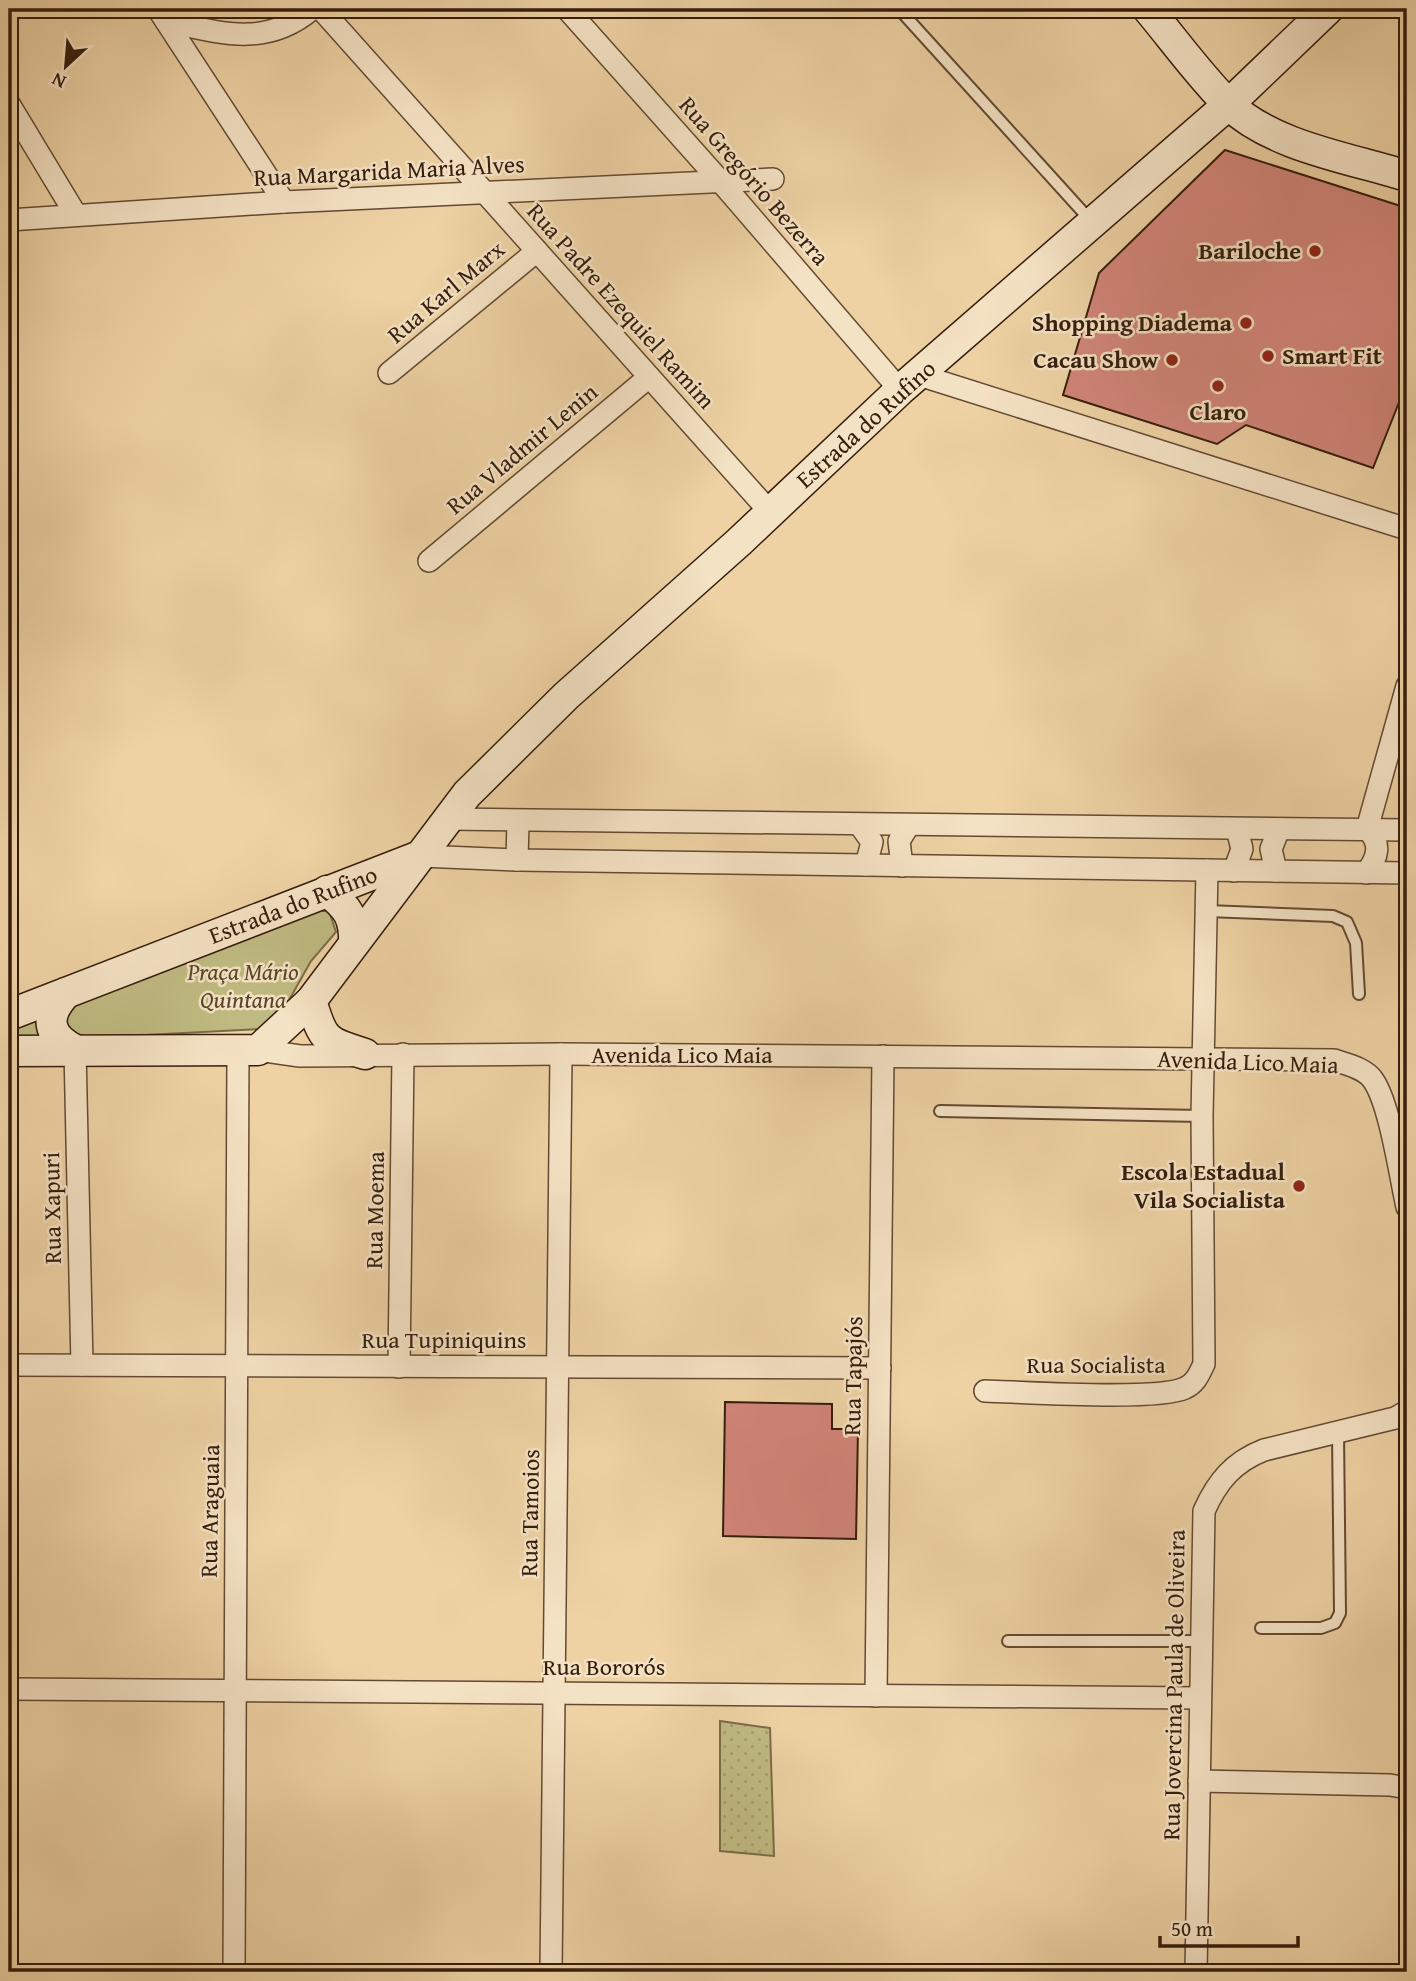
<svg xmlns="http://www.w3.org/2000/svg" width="1416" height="1981" viewBox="0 0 1416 1981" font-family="'Gentium Book Plus',serif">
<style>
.grass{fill:url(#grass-dots);stroke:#7a6c46;stroke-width:2}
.park{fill:#bfba81;stroke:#7a6c46;stroke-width:2}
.building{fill:#d28579;stroke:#351d0c;stroke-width:2}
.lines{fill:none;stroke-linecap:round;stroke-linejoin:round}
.lane-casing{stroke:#634a32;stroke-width:14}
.street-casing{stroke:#634a32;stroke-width:24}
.secondary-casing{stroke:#351d0c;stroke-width:33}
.lane{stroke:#f4e2c4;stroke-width:10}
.street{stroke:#f4e2c4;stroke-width:21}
.secondary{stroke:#f4e2c4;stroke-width:30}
.poi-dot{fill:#8f2418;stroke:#f4e2c4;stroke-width:2.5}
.labels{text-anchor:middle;stroke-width:5;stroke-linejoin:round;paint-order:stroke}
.street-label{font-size:24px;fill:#351d0c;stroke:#f4e2c4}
.poi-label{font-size:24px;font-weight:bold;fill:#351d0c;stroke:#f4e2c4;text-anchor:end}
.park-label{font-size:24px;font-style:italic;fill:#584429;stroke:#f4e2c4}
</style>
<defs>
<pattern id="grass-dots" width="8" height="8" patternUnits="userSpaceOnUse" patternTransform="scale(1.75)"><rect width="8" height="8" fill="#bfba81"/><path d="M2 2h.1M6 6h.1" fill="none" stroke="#a59f6e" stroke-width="1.8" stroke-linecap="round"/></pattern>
</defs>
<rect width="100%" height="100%" fill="#eed2a4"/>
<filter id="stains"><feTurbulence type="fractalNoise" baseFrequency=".00286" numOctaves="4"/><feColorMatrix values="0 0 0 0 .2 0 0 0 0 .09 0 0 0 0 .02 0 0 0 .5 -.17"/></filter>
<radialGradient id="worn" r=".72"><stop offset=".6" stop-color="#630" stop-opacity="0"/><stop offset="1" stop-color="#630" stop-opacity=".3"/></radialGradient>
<path class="grass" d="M 720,1721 L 770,1728 L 774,1856 L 720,1851 Z"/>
<path class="park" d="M 317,911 L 329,911 L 336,932 L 311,961 L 288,1002 L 261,1029 L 9,1042 L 9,1029 Z"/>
<g class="building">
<path d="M 1225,150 L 1407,208 L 1407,382 L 1373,468 L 1246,425 L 1217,444 L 1063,395 L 1099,273 Z"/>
<path d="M 725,1402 L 832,1404 L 832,1429 L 858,1429 L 856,1539 L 723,1536 Z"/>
</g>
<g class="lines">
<defs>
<g id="lane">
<path d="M 899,9 L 1091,221"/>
<path d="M 1207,911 L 1333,916 L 1347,922 L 1356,943 L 1359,994"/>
<path d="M 940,1111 L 1202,1116"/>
<path d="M 1261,1628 L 1321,1628 L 1335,1623 L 1340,1613 L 1338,1432"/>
<path d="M 1008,1641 L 1200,1641"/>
</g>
<g id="street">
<path d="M 158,9 L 284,202"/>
<path d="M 321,9 L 770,512"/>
<path d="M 567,9 L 721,182 L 900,390"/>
<path d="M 166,21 C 220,33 266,48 312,9"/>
<path d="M 9,104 L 76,215"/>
<path d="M 9,220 L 284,202 L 773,179"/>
<path d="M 389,373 L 537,251"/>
<path d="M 919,375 L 1407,529"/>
<path d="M 429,561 L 649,377"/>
<path d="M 448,819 L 1407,830"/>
<path d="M 859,824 L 872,842 L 866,865"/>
<path d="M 421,856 L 517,860 L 1407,873"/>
<path d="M 517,860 L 518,821"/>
<path d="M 902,866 L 899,841 L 909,825"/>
<path d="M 1234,871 L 1242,849 L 1237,829"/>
<path d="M 1276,871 L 1271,849 L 1279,829"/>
<path d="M 1366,873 C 1378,858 1382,843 1367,829 L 1407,686"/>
<path d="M 75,1050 L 82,1365"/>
<path d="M 258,1050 L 300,1056 L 561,1054 L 1334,1060 C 1346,1064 1365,1068 1373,1080 C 1390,1104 1400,1176 1407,1207"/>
<path d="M 9,1365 L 880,1368"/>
<path d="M 399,1367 L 403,1054"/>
<path d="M 985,1391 C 1022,1392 1159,1401 1185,1388 C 1196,1383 1199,1374 1204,1364 L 1202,1116 L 1207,870"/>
<path d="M 9,1689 L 1200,1698"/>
<path d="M 876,1696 L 883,1056"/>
<path d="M 1199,1781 L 1390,1785 L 1407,1788"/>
<path d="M 234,1972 L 238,1051"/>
<path d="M 551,1972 L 561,1054"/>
<path d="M 1196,1972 L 1204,1511 C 1217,1482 1233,1462 1264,1450 L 1395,1418 L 1407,1411"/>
</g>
<g id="secondary">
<path d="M 1148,9 C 1174,40 1199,75 1228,104 C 1273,147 1350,158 1407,176"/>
<path d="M 327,891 C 347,907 355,917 354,943"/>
<path d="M 66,993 C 45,1016 46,1035 75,1050"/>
<path d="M 311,1001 C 324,1041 324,1041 365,1054"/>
<path d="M 9,1015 L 420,856"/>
<path d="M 9,1051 L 258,1050 L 311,1001 L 467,794 L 566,696 L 739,542 L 900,390 L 1229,104 L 1328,9"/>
</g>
</defs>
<use href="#lane" class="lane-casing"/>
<use href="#street" class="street-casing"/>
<use href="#secondary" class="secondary-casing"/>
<use href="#lane" class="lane"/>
<use href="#street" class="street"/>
<use href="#secondary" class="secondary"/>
</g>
<g class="poi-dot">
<circle cx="1315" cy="251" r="7"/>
<circle cx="1246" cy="323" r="7"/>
<circle cx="1268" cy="356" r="7"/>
<circle cx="1172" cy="360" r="7"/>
<circle cx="1218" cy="386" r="7"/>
<circle cx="1299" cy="1186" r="7"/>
</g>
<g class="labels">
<g class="street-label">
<text transform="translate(389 171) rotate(-3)" y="8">Rua Margarida Maria Alves</text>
<text transform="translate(754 181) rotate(49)" y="8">Rua Gregório Bezerra</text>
<text transform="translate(446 292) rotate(-40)" y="8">Rua Karl Marx</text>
<text transform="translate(621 306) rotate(48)" y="8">Rua Padre Ezequiel Ramim</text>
<text transform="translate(866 424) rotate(-42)" y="8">Estrada do Rufino</text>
<text transform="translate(522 449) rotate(-40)" y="8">Rua Vladmir Lenin</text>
<text transform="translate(293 905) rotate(-21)" y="8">Estrada do Rufino</text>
<text x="682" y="1063">Avenida Lico Maia</text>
<text transform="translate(1248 1062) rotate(2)" y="8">Avenida Lico Maia</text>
<text transform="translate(52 1208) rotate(-91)" y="8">Rua Xapuri</text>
<text transform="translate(375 1210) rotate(-89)" y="8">Rua Moema</text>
<text x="444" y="1348">Rua Tupiniquins</text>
<text x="1096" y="1373">Rua Socialista</text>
<text transform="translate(853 1376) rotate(-89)" y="8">Rua Tapajós</text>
<text transform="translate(210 1511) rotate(-89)" y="8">Rua Araguaia</text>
<text transform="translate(530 1513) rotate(-89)" y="8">Rua Tamoios</text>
<text x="604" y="1675">Rua Bororós</text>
<text transform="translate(1174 1685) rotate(-89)" y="8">Rua Jovercina Paula de Oliveira</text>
</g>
<g class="poi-label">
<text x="1301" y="259">Bariloche</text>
<text x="1232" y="331">Shopping Diadema</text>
<text x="1282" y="364" text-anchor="start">Smart Fit</text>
<text x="1158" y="368">Cacau Show</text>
<text x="1218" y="420" text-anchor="middle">Claro</text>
<text x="1285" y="1180">Escola Estadual<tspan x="1285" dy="28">Vila Socialista</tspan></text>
</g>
<g class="park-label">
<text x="243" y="980">Praça Mário<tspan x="243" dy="28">Quintana</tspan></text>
</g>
</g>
<rect width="1416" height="1981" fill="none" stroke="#eed2a4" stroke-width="35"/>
<rect x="10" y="10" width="1395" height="1960" fill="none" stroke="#351d0c" stroke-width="3.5"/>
<rect x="18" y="18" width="1381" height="1946" fill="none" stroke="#351d0c" stroke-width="2"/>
<g transform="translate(66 66) rotate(206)" stroke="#f4e2c4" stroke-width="5" paint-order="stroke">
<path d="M0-5L12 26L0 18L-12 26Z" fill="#351d0c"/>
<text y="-10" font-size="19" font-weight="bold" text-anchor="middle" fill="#351d0c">N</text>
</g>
<path d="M1160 1936v10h138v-10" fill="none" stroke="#351d0c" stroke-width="3.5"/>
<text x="1171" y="1936" font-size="21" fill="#351d0c" stroke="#f4e2c4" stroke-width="5" paint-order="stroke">50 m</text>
<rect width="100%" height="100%" filter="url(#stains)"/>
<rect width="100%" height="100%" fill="url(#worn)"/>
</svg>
